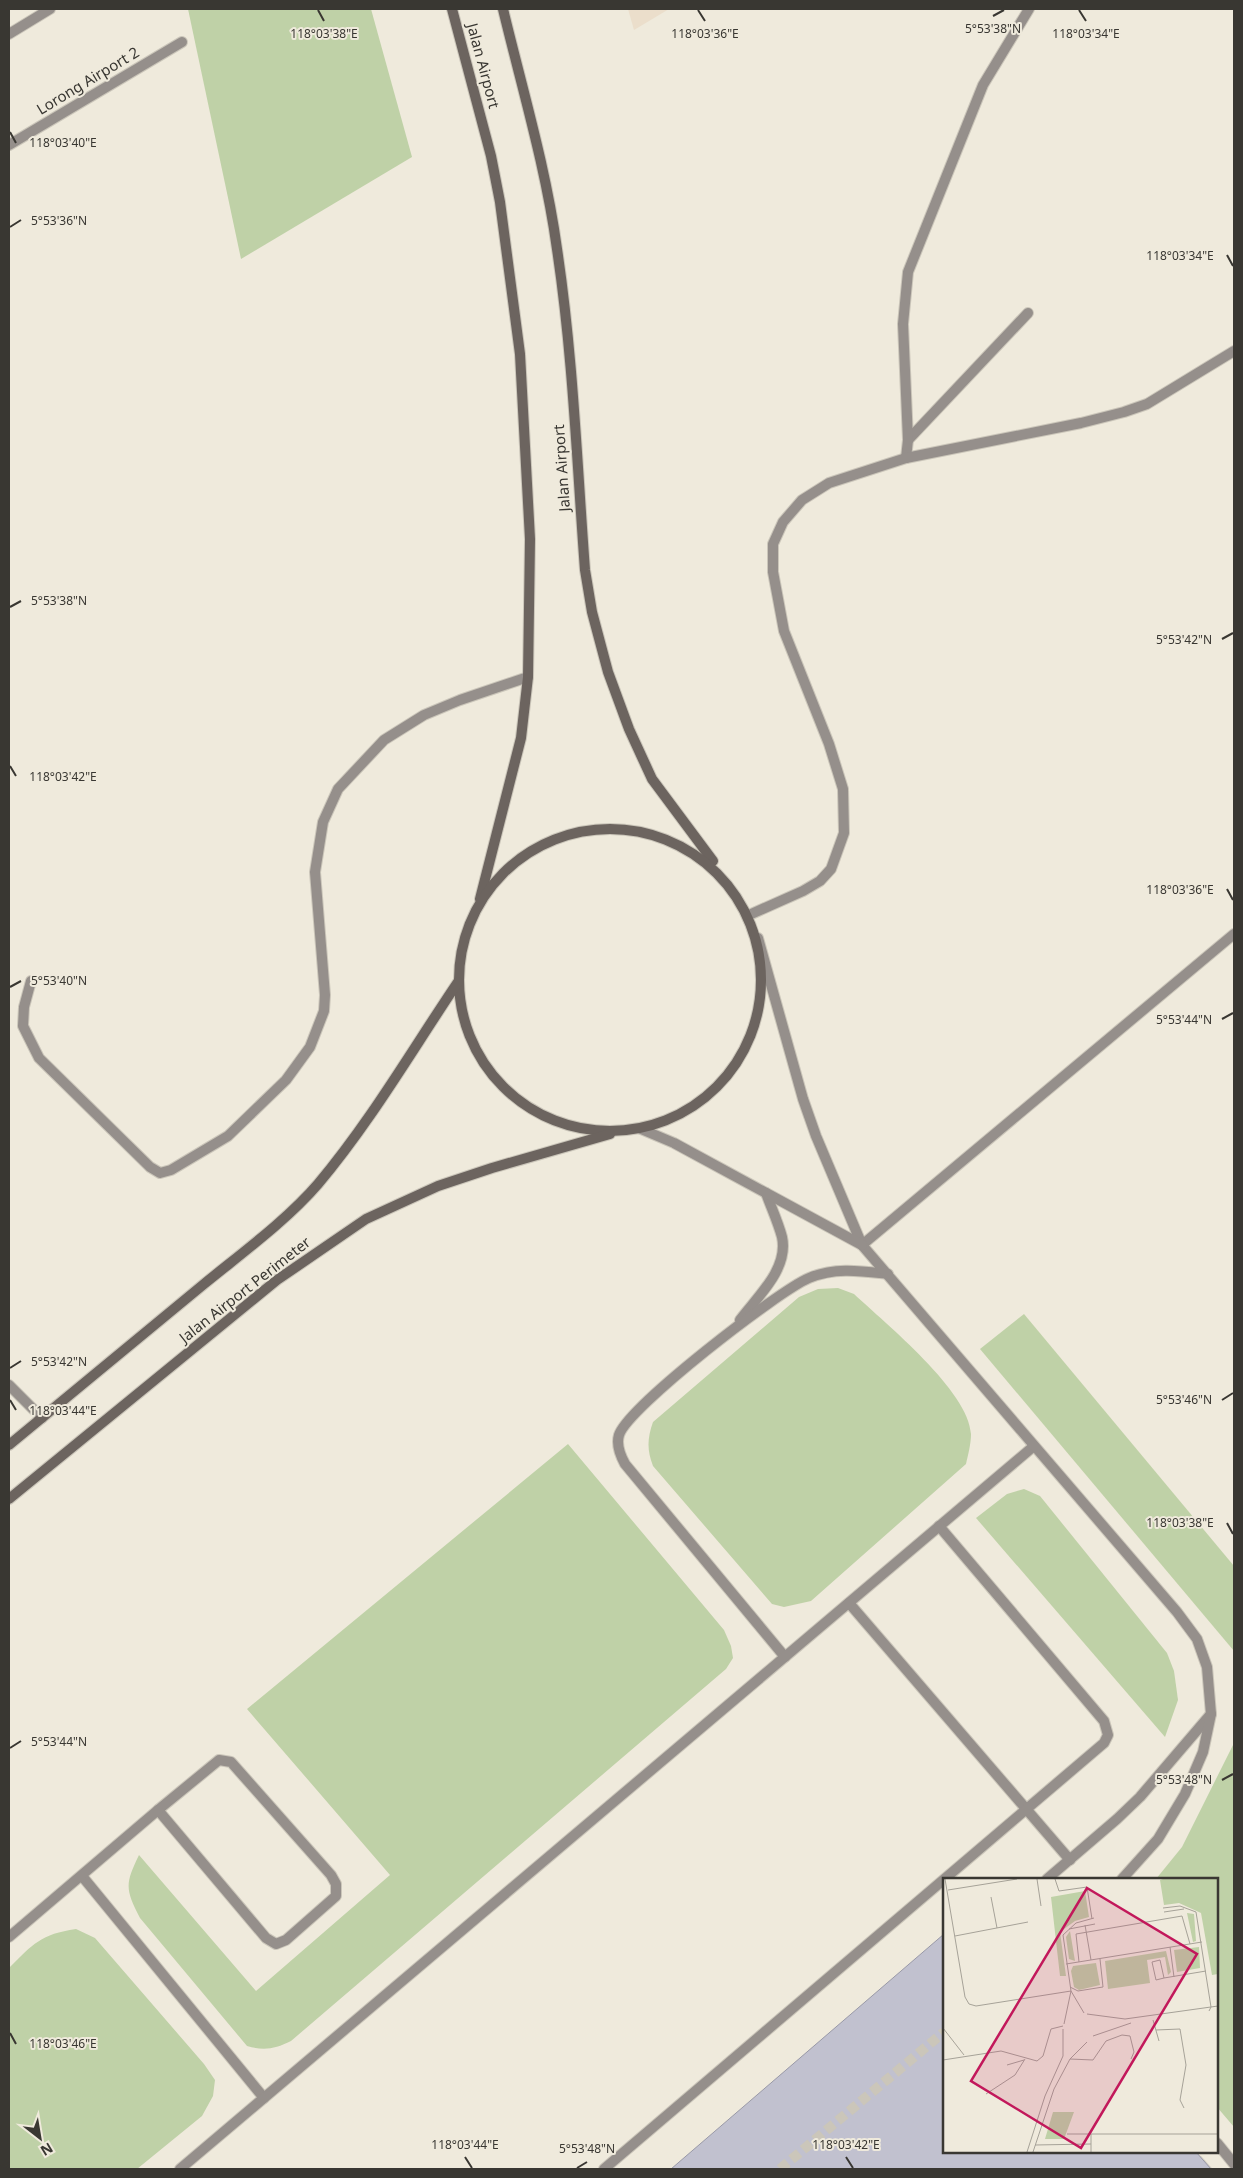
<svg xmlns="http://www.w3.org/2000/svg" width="1243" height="2178" viewBox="0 0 1243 2178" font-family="'Noto Sans',sans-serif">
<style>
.education{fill:#ebdecb}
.green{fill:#bfd1a7}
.building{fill:#c1c1cf;stroke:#9999a7;filter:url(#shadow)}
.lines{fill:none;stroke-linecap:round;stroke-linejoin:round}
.street-tunnel{stroke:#cbc6ba;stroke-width:10;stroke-dasharray:10 5;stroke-linecap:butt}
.lane-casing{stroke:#cbc6ba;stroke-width:12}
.street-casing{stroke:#cbc6ba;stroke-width:12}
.secondary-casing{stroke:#cbc6ba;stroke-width:12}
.lane{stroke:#958f8b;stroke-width:10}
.street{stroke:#958f8b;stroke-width:10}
.secondary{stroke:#6c645f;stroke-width:10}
.ticks{fill:none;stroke:#393732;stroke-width:2}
.labels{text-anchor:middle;stroke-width:4;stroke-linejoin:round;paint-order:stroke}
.street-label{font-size:15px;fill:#393732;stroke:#efeadc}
.inset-road{fill:none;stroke:#a6a298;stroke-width:1}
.view{fill:#c2185b;fill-opacity:0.15;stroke:#c2185b;stroke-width:2.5}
.inset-edge{fill:none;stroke:#393732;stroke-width:2.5}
.ticks-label{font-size:12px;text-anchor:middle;fill:#393732;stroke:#efeadc;stroke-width:4;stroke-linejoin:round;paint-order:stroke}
</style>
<defs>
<filter id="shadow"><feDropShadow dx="4.5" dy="4.5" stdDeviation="0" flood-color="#0004"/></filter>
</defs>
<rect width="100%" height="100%" fill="#efeadc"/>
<path class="education" d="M 628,9 L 669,9 L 634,30 Z"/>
<g class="green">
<path d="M 188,9 L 371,9 L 412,157 L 241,259 Z"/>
<path d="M 838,1288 L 854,1294 C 886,1324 969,1391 971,1434 C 971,1444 968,1455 966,1464 L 811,1601 L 784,1607 L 772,1604 L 653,1466 C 647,1450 647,1439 653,1422 L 799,1297 L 818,1289 Z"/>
<path d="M 1024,1314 L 1234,1566 L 1234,1651 L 980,1349 Z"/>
<path d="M 568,1444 L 724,1630 L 731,1646 L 733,1658 L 726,1669 L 291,2041 C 275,2049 264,2051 247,2046 L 140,1918 C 125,1889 125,1884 139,1855 L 256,1991 L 390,1875 L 247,1709 Z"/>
<path d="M 1024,1489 L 1040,1496 L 1167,1653 L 1174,1671 L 1178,1700 L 1165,1737 L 976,1518 L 1007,1494 Z"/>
<path d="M 1234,1743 L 1234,2127 L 1217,2107 L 1217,1879 L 1156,1879 L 1182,1847 Z"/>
<path d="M 76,1929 L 95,1938 L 204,2064 L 215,2080 L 213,2096 L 202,2116 L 137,2169 L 9,2169 L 9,1968 C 33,1944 41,1934 76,1929 Z"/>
</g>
<path class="building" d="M 944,1934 L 944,2152 L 1196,2152 L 1211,2169 L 671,2169 Z"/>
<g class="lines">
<path class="street-tunnel" d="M 780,2169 L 944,2032"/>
<defs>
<g id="lane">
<path d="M 908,440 L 1028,313"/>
<path d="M 906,458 L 908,440 L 903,324 L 908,272 L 983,85 L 1029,9"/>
<path d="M 862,1245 L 1234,934"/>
<path d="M 740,1320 C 757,1297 789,1269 782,1237 C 778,1222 771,1207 766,1193"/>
<path d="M 9,1385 L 42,1418"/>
<path d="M 849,1603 L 1070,1860"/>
<path d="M 785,1657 L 625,1464 C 620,1455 616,1445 619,1435 C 628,1407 778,1291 809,1278 C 835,1267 861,1271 888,1274"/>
<path d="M 219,1760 L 231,1762 L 331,1875 L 336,1884 L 336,1896 L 286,1940 L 276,1944 L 266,1938 L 158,1810 Z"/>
<path d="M 82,1876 L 264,2098"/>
<path d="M 1047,1879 L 1117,1819 L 1140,1797 L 1211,1714"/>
<path d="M 9,1937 L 158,1810"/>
<path d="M 1217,2143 L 1234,2164"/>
<path d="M 180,2169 L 1034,1446"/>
<path d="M 604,2169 L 1104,1743 L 1108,1735 L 1104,1721 L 939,1526"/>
</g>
<g id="street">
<path d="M 9,34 L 50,9"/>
<path d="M 9,145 L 182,42"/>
<path d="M 749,915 L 803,891 L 820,881 L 831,869 L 844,833 L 843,789 L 829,744 L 784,631 L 773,572 L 773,544 L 783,522 L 802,500 L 829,483 L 906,458 L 1081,423 L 1124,412 L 1147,404 L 1234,351"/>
<path d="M 758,938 L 803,1099 L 816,1136 L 862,1245 L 1177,1612 L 1197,1639 L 1207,1667 L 1211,1714 L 1203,1752 L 1185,1794 L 1158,1839 L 1122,1879"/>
<path d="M 31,981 L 24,1007 L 23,1026 L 39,1058 L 150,1167 L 160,1173 L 171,1170 L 228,1136 L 286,1080 L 310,1047 L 324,1011 L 325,995 L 315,872 L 323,822 L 338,789 L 384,740 L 424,715 L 460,700 L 528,677"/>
<path d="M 641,1129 L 674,1143 L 862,1245"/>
</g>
<g id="secondary">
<path d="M 452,9 L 491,156 L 500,202 L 520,354 L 530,539 L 528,677 L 521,738 L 480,899"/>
<path d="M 503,9 C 522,88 546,168 557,249 C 573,355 577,464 585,570 L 592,612 L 608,672 L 629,729 L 652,779 L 713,861"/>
<circle cx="610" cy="980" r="151"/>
<path d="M 9,1445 C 74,1391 139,1337 204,1284 C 242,1253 287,1220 318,1184 C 371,1121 412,1050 458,982"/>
<path d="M 9,1499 L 277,1280 L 366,1219 L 438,1186 L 492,1168 L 610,1134"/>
</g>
</defs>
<use href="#lane" class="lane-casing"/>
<use href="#street" class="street-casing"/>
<use href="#secondary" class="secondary-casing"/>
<use href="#lane" class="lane"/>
<use href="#street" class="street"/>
<use href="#secondary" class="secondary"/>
</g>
<path class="ticks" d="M 318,10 L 324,21M 698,10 L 705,21M 1079,10 L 1086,21M 993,16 L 1004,10M 10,132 L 16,143M 10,227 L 21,220M 1227,255 L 1233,266M 10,607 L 21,601M 1222,639 L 1233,633M 10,766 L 16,776M 1227,889 L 1233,900M 10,987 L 21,981M 1222,1019 L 1233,1013M 10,1368 L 21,1361M 10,1400 L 16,1410M 1222,1400 L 1233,1393M 1227,1523 L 1233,1534M 10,1748 L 21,1741M 1222,1780 L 1233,1774M 10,2033 L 16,2044M 465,2157 L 472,2168M 846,2157 L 853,2168M 577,2168 L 587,2162"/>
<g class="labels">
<g class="street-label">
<text transform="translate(483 66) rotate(75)" y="5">Jalan Airport</text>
<text transform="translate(88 81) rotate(-31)" y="5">Lorong Airport 2</text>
<text transform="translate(562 468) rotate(-94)" y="5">Jalan Airport</text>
<text transform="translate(245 1290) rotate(-38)" y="5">Jalan Airport Perimeter</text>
</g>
</g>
<g transform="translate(943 1878)">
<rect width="275" height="275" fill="#efeadc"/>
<path d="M 220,1 L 275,1 L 275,96 L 269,97 L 258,35 L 236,25 L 221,27 L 217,2 ZM 142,13 L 146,39 L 132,43 L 117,54 L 123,98 L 117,98 L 108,19 ZM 244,35 L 251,36 L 253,63 L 250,64 ZM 127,53 L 132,83 L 126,81 L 123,59 ZM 256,69 L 257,90 L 234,94 L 231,72 ZM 223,73 L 228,94 L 225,97 L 222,79 L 204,82 L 207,105 L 165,111 L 162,83 ZM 153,85 L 157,107 L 136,112 L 131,109 L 128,93 L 130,88 ZM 110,234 L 131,234 L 121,261 L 102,261 Z" fill="#bfd1a7"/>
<path class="inset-road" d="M 2,1 L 22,119 L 26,126 L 33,128 L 128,113M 94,1 L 98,28M 112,1 L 116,13 L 144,9 L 149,41M 5,12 L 74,1M 48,19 L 54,50M 220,30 L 237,28 L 253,34 L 268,129 L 266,133M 221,34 L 241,31M 142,47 L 148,82M 126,51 L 152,46M 12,58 L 85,44M 227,69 L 231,99M 217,82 L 221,100 L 213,102 L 209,84 ZM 136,84 L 133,56 L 239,38 L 247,66M 123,86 L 259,64M 221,100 L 263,93M 127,109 L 135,113 L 160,109 L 157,81M 128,113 L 141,135M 144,136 L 182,141 L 275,128M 210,142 L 216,163M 121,146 L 128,113 L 120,57 L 133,45 L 151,40M 0,150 L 21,177M 213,152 L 237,151 L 243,187 L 237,222 L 241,230M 150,158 L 188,145M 127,181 L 150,182 L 163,163 L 179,157 L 187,158 L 191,174 L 188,181M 0,182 L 58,173 L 94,183 L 100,178 L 108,151 L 120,148M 64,187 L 81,182M 43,216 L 72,197 L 82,181M 124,256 L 275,256M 92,267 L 148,266M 84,274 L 102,218 L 120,178 L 120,151M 90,274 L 111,211 L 127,181 L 144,164M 148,274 L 148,256"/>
<path class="view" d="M 144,10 L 254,76 L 138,270 L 28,203 Z"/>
<rect width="275" height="275" class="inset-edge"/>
</g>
<g class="ticks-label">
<text x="993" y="33">5°53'38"N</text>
<text x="324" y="38">118°03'38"E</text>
<text x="705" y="38">118°03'36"E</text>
<text x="1086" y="38">118°03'34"E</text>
<text x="63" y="147">118°03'40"E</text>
<text x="59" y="225">5°53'36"N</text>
<text x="1180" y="260">118°03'34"E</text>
<text x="59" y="605">5°53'38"N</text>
<text x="1184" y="644">5°53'42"N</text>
<text x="63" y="781">118°03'42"E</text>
<text x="1180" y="894">118°03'36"E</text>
<text x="59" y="985">5°53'40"N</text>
<text x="1184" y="1024">5°53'44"N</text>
<text x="59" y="1366">5°53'42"N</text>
<text x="1184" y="1404">5°53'46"N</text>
<text x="63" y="1415">118°03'44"E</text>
<text x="1180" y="1527">118°03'38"E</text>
<text x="59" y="1746">5°53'44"N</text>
<text x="1184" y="1784">5°53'48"N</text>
<text x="63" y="2048">118°03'46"E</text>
<text x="465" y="2149">118°03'44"E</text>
<text x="846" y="2149">118°03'42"E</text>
<text x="587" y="2153">5°53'48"N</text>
</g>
<rect width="1243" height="2178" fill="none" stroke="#393732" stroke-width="20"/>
<g transform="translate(40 2138) rotate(149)" stroke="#efeadc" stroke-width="4" paint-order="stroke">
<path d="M0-4L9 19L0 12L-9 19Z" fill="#393732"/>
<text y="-8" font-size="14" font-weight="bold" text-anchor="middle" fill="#393732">N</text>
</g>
</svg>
